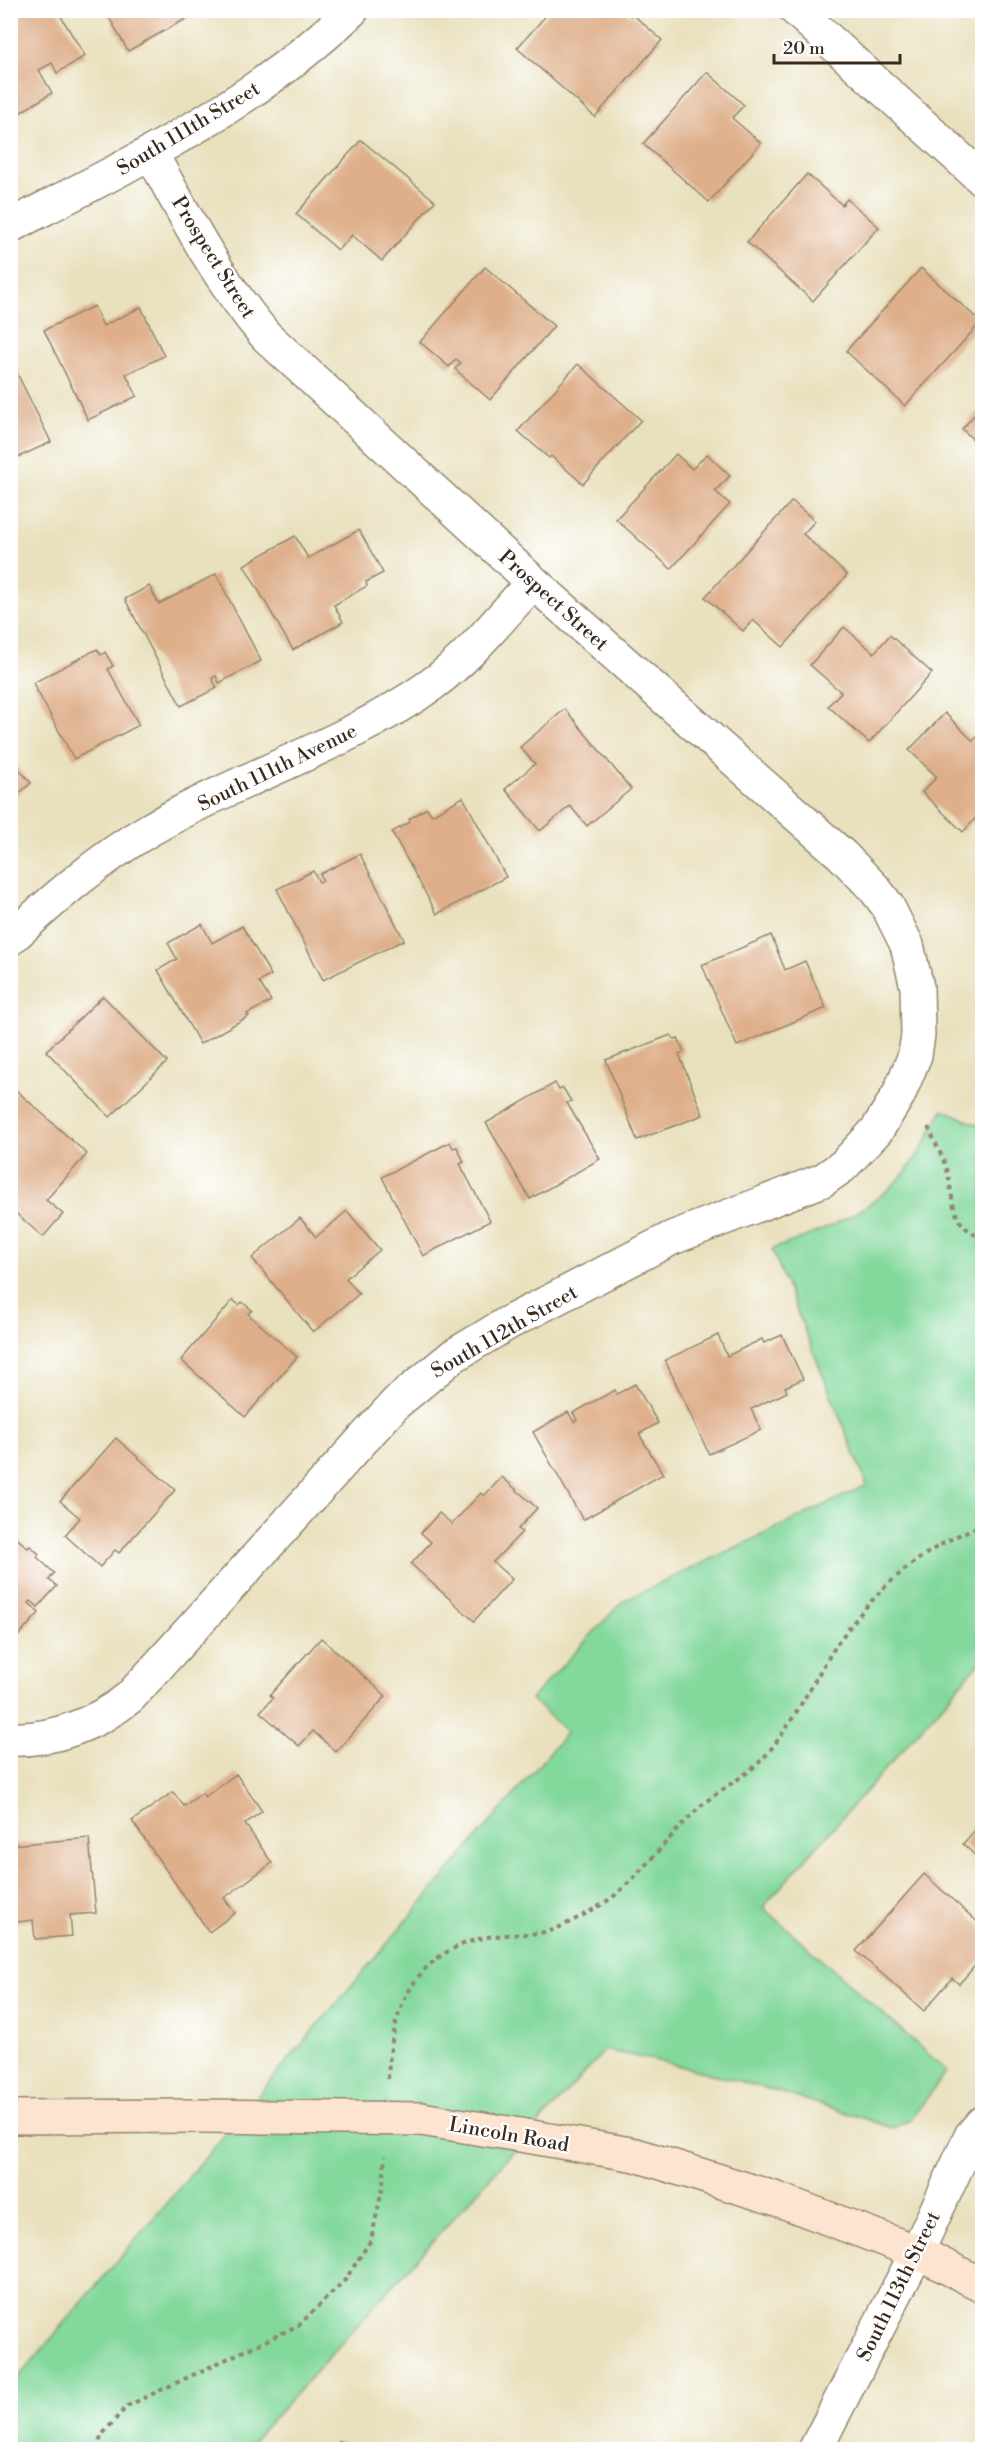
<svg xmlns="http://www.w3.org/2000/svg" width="993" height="2460" viewBox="0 0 993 2460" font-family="'Libre Bodoni',serif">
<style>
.green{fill:#83d89c;stroke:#5f815d;stroke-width:1.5}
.building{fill:#deaf8a}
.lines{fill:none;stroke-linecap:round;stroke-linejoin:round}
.street-casing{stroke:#92856e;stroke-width:36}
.secondary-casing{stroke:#92856e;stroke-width:36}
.path{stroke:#92856e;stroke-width:4;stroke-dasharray:4.5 4.5;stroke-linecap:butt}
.street{stroke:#fff;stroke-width:33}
.secondary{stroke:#fde4d1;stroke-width:33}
.labels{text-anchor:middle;stroke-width:4.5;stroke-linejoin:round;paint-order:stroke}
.street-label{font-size:20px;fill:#3b2a1e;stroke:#fff}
</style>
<rect width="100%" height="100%" fill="#fff"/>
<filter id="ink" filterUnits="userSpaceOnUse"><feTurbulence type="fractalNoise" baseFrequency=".0167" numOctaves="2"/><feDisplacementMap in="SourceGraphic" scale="12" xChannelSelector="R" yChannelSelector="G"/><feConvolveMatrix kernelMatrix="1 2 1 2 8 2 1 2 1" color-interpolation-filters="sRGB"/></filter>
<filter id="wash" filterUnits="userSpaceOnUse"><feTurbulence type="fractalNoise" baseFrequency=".008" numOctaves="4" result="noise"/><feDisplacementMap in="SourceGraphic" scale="24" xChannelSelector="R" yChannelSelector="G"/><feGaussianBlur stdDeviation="1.35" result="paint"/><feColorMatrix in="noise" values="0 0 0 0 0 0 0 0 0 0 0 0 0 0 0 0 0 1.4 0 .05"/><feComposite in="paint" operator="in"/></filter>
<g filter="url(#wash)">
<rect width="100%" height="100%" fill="#e9e0bd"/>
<path class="green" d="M 943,1109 L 982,1127 L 982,1660 L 763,1907 L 947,2071 L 911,2119 L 893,2128 C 799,2096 703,2069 605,2050 L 246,2449 L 11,2450 L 11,2386 L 567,1732 L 531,1699 L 623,1601 L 867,1485 L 772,1249 C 824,1231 877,1210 911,1165 C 924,1148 933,1127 943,1109 Z"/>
<g id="blocks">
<g class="building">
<path d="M 10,10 L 57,10 L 85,56 L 57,73 L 52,63 L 39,70 L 52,93 L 13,117 L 10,112 Z"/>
<path d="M 105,10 L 190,10 L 193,15 L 128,51 Z"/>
<path d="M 551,10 L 624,10 L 630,16 L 632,14 L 662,40 L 595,117 L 517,48 Z"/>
<path d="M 966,10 L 982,10 L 982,22 L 974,14 L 972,16 Z"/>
<path d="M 707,72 L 744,105 L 732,118 L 761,143 L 709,202 L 643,144 Z"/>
<path d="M 361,140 L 435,201 L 382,261 L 352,235 L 338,250 L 296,214 Z"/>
<path d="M 807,174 L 842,205 L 847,199 L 879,227 L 813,301 L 747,242 Z"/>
<path d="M 485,267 L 554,326 L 490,400 L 455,369 L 461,363 L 456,359 L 449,367 L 420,342 Z"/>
<path d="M 921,268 L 981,322 L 905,406 L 846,351 Z"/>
<path d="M 94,306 L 103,326 L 141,307 L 164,356 L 126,374 L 137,396 L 88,420 L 44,330 Z"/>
<path d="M 10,359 L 51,442 L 10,461 Z"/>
<path d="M 578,364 L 641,420 L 583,484 L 551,456 L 549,458 L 518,431 Z"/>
<path d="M 982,406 L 982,448 L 962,429 Z"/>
<path d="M 676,454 L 692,469 L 707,454 L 730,476 L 715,491 L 730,504 L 671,569 L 616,519 Z"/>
<path d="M 792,501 L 815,521 L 803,534 L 847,575 L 783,647 L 753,620 L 743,631 L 705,597 Z"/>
<path d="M 359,530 L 383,573 L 366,582 L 367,586 L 334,605 L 343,622 L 293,650 L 244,565 L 295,536 L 308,558 Z"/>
<path d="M 216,574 L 261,661 L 219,683 L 216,676 L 212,678 L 217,688 L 181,706 L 125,599 L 149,586 L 159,604 Z"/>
<path d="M 844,627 L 874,653 L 890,635 L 932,673 L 869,743 L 828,706 L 841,692 L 810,665 Z"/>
<path d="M 97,649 L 101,655 L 105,652 L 113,666 L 108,669 L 139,725 L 74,759 L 33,683 Z"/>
<path d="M 565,709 L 631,789 L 587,826 L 570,806 L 540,831 L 505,789 L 535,764 L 520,747 Z"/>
<path d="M 945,713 L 973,741 L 982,732 L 982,811 L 963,832 L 922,792 L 937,777 L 909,750 Z"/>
<path d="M 10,759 L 31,783 L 10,801 Z"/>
<path d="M 463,797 L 506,877 L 437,914 L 392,832 L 410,822 L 409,819 L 427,808 L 432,815 Z"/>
<path d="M 360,854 L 404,940 L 323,980 L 277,889 L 313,871 L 319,882 L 323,881 L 320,874 Z"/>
<path d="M 202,924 L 212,943 L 242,926 L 271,975 L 259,982 L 271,1001 L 247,1014 L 249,1016 L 200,1044 L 158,970 L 177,959 L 168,943 Z"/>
<path d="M 771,935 L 785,970 L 805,961 L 826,1008 L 737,1046 L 702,965 Z"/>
<path d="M 103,996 L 167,1062 L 110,1117 L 46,1051 Z"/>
<path d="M 671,1035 L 674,1039 L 678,1038 L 684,1052 L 679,1054 L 703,1115 L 637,1140 L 606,1060 Z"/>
<path d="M 555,1083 L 559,1090 L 563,1088 L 571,1101 L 567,1103 L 600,1159 L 530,1199 L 486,1123 Z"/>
<path d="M 16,1090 L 87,1154 L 46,1200 L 63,1214 L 43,1237 L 10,1208 L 10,1096 Z"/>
<path d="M 450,1142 L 453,1148 L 457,1147 L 464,1162 L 460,1164 L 490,1221 L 423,1256 L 382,1177 Z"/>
<path d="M 347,1211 L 380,1250 L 346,1278 L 359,1294 L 313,1332 L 252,1258 L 300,1218 L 316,1237 Z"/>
<path d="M 233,1300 L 239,1305 L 242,1302 L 252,1310 L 248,1314 L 297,1357 L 245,1417 L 181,1360 Z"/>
<path d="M 718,1335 L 727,1356 L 762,1339 L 764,1343 L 782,1335 L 803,1379 L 785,1387 L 787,1392 L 751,1409 L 761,1430 L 709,1454 L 665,1360 Z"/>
<path d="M 635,1384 L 658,1423 L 639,1434 L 663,1474 L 583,1520 L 533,1432 L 568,1412 L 574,1422 L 577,1420 L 573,1413 L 615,1390 L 617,1394 Z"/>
<path d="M 116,1438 L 175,1490 L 119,1553 L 115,1550 L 100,1567 L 65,1535 L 80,1518 L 60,1501 Z"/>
<path d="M 502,1477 L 537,1508 L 518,1529 L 522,1532 L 493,1562 L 512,1579 L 474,1621 L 411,1564 L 431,1542 L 421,1533 L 439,1513 L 452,1524 L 481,1493 L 484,1496 Z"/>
<path d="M 10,1532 L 28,1548 L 30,1546 L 39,1554 L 37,1557 L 54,1573 L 49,1580 L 57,1586 L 38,1607 L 31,1601 L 29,1603 L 39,1613 L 10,1645 Z"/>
<path d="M 321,1638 L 386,1696 L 336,1752 L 313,1731 L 299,1746 L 260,1712 L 273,1698 L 270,1695 Z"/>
<path d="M 236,1774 L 262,1811 L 245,1824 L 272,1863 L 224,1898 L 235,1913 L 209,1932 L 132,1821 L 173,1792 L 184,1806 L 202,1793 L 205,1797 Z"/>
<path d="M 982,1822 L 982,1862 L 963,1844 Z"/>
<path d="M 89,1838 L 96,1913 L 70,1915 L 72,1936 L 35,1939 L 33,1920 L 10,1923 L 10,1845 Z"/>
<path d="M 924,1874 L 982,1926 L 982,1958 L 959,1984 L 952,1978 L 924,2011 L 856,1951 Z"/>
<path d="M 340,2441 L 347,2450 L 329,2450 Z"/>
</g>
</g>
</g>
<g filter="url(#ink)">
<use href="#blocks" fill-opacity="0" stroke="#92856e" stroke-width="1.5"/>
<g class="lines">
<defs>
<g id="street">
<path d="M 796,10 L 982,179"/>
<path d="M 10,226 C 131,164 254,105 352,10"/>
<path d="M 10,939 C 54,899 98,860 149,830 C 240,777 345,746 431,685 C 470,657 501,617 533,582"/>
<path d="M 10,1739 C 53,1741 98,1723 130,1697 L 396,1403 L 453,1356 L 508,1323 L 672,1238 L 823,1180 L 843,1166 L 877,1130 L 899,1094 L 915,1055 L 918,1035 L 917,987 L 907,945 L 887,905 L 874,888 L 842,855 L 533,582 L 266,336 C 219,281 185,216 151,153"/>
<path d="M 815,2450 L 917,2252 L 971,2136 L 982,2123"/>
</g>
<path id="secondary" d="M 10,2117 L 200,2116 L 421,2119 L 532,2137 L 636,2155 L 777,2199 L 917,2252 L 982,2285"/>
</defs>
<use href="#street" class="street-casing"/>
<use href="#secondary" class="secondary-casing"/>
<g class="path">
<path d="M 928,1127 C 934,1140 941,1153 946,1167 C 955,1198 948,1224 982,1238"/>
<path d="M 388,2079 C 391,2012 411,1955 483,1938 C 505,1933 529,1936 550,1931 C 561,1928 605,1904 614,1896 C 646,1869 671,1833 702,1805 C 722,1787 750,1775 767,1754 C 796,1719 814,1678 840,1640 C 877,1588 922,1548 982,1525"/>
<path d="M 97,2450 L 101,2436 L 127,2406 L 299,2325 L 345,2280 L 371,2240 L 383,2186 L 385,2156"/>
</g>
<use href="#street" class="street"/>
<use href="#secondary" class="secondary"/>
</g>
</g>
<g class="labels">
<g class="street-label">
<text transform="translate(188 128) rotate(-31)" y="7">South 111th Street</text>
<text transform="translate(214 257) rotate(58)" y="7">Prospect Street</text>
<text transform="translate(554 600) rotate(42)" y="7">Prospect Street</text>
<text transform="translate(277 767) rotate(-26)" y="7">South 111th Avenue</text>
<text transform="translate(504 1331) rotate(-30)" y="7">South 112th Street</text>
<text transform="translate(509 2134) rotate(10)" y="7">Lincoln Road</text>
<text transform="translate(898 2286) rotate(-64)" y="7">South 113th Street</text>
</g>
</g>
<rect width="993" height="2460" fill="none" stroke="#fff" stroke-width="36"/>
<path d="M774 54v9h126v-9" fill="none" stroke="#3b2a1e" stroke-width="3"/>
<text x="783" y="54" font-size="18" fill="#3b2a1e" stroke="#ffffff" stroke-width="4.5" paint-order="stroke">20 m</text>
</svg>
